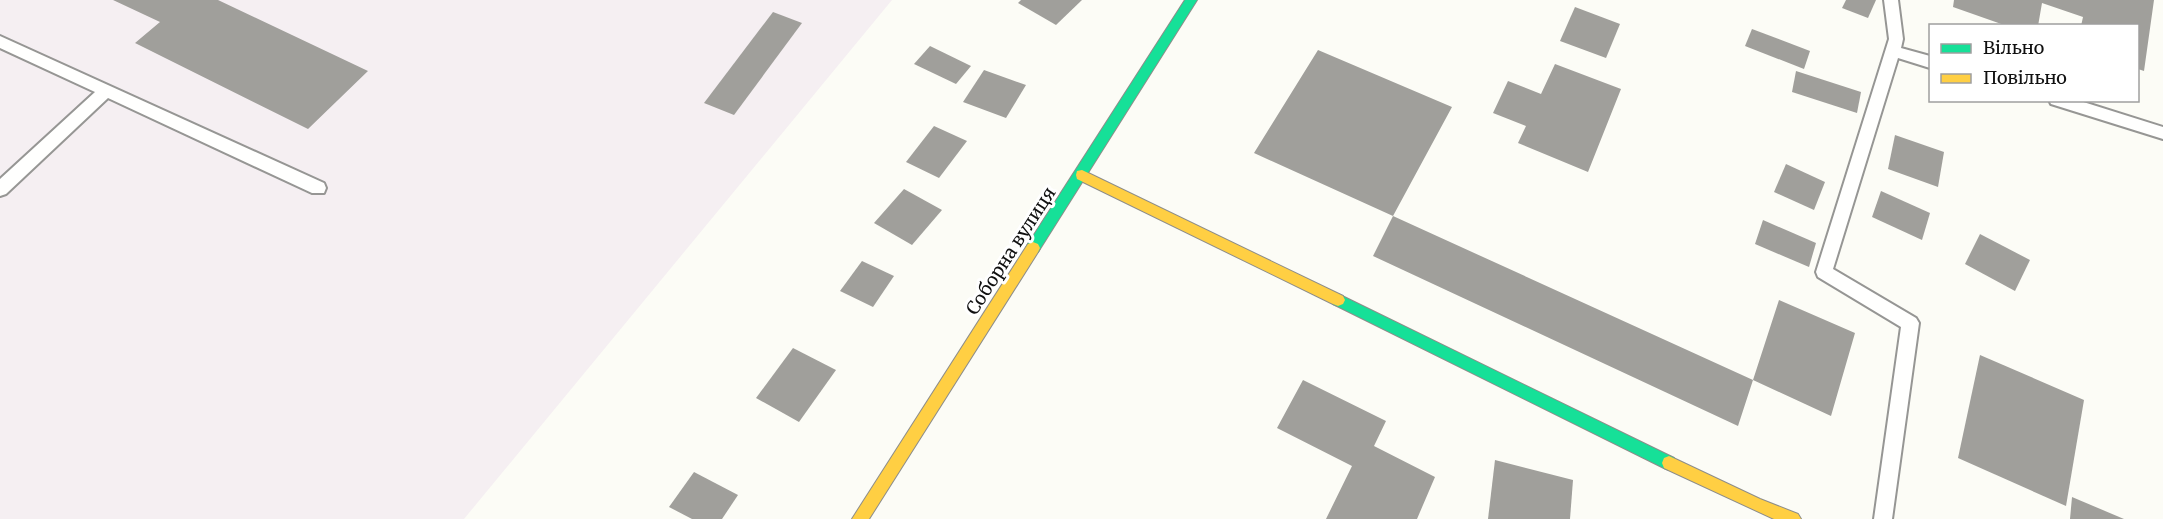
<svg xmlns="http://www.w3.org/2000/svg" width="2163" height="519" viewBox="0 0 2163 519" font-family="Merriweather,serif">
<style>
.industrial{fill:#f5eff2}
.building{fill:#a09f9b}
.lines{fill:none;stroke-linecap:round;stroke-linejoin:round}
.lane-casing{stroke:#969694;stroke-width:4}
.fast-casing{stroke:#8d8d8a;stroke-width:2}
.slow-casing{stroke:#8d8d8a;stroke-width:2}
.lane{fill:#fffffe;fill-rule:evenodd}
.fast{fill:#16e098;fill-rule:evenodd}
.slow{fill:#ffcf43;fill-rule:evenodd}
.labels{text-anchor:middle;stroke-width:6;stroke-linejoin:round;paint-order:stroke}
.street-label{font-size:18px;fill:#101010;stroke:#fff}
</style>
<rect width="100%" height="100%" fill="#fcfcf6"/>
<path class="industrial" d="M 0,0 L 892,0 L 464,519 L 0,519 Z"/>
<g class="building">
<path d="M 113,0 L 218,0 L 368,71 L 308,129 L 135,43 L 160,22 Z"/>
<path d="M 1021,0 L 1082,0 L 1056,25 L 1018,3 Z"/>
<path d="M 1846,0 L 1876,0 L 1868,18 L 1842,8 Z"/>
<path d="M 1954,0 L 2154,0 L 2144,71 L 2138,69 L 2138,26 L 2081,26 L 2083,17 L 2042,3 L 2038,26 L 2007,26 L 1953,7 Z"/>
<path d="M 1575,7 L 1620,24 L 1606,58 L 1560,41 Z"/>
<path d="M 773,12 L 802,23 L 734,115 L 704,103 Z"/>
<path d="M 1752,29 L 1810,51 L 1804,69 L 1745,46 Z"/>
<path d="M 930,46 L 971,66 L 956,84 L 914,64 Z"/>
<path d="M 1318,50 L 1452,107 L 1393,216 L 1753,380 L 1779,300 L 1855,333 L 1831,416 L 1753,380 L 1738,426 L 1373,256 L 1393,216 L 1254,153 Z"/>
<path d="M 1555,64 L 1621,89 L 1588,172 L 1518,143 L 1526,126 L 1493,113 L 1508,81 L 1541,94 Z"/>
<path d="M 984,70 L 1026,85 L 1006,118 L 963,102 Z"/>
<path d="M 1796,71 L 1861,92 L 1857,113 L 1792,92 Z"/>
<path d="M 934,126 L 967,141 L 939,178 L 906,162 Z"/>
<path d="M 1895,135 L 1944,152 L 1938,187 L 1888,169 Z"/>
<path d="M 1786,164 L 1825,182 L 1814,210 L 1774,192 Z"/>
<path d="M 904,189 L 942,210 L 912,245 L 874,223 Z"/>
<path d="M 1881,191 L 1930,213 L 1922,240 L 1872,217 Z"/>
<path d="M 1763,220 L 1816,243 L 1809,267 L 1755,244 Z"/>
<path d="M 1980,234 L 2030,260 L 2015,291 L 1965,264 Z"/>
<path d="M 862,261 L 894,276 L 873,307 L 840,291 Z"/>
<path d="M 793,348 L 836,370 L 799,422 L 756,398 Z"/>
<path d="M 1980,355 L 2084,400 L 2066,506 L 1958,458 Z"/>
<path d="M 1303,380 L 1386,421 L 1374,446 L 1435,477 L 1417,519 L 1326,519 L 1352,466 L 1277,428 Z"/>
<path d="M 1495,460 L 1573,480 L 1570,519 L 1488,519 Z"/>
<path d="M 694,472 L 738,495 L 722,519 L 692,519 L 669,507 Z"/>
<path d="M 2072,497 L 2124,519 L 2070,519 Z"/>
</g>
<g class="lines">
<defs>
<g id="lane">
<path d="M 1884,0 L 1898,0 L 1903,39 L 1901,48 L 1930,56 L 1930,68 L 1898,58 L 1833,269 L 1916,318 L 1919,323 L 1892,519 L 1874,519 L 1901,327 L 1818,277 L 1816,272 L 1889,39 Z"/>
<path d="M 0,36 L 324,183 L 326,188 L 324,193 L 312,193 L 108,98 L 6,194 L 0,196 L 0,179 L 95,92 L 0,48 Z"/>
<path d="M 2049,100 L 2077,100 L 2163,127 L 2163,139 L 2051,104 Z"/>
</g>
<g id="fast">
<path d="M 1185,0 L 1197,0 L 1038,252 L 1033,254 L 1028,252 L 1026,248 L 1028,244 Z"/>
<path d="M 1338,294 L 1674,458 L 1676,463 L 1674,468 L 1669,470 L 1664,468 L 1333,304 L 1331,300 L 1333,296 Z"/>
</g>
<g id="slow">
<path d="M 1082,170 L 1343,296 L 1345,300 L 1343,304 L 1338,306 L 1333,304 L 1077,179 L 1076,175 L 1077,171 Z"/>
<path d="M 1033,242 L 1038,244 L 1040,248 L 1038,252 L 869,519 L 852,519 L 1028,244 Z"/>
<path d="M 1669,456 L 1760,499 L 1798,514 L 1801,519 L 1774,519 L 1664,468 L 1662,463 L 1664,458 Z"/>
</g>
</defs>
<use href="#lane" class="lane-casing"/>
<use href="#fast" class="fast-casing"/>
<use href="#slow" class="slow-casing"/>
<use href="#lane" class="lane"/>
<use href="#fast" class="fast"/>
<use href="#slow" class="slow"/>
</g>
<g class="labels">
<g class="street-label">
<text transform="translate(1011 251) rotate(-57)" y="6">Соборна вулиця</text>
</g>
</g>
<rect x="1929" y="24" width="210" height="78" fill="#ffffff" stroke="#9f9f9f" stroke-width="1.5"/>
<rect x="1941" y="44" width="30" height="9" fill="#16e098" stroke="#9f9f9f" stroke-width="1.5"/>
<text x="1983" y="54" font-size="18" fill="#101010">Вільно</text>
<rect x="1941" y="74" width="30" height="9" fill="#ffcf43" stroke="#9f9f9f" stroke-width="1.5"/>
<text x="1983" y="84" font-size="18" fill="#101010">Повільно</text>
</svg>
